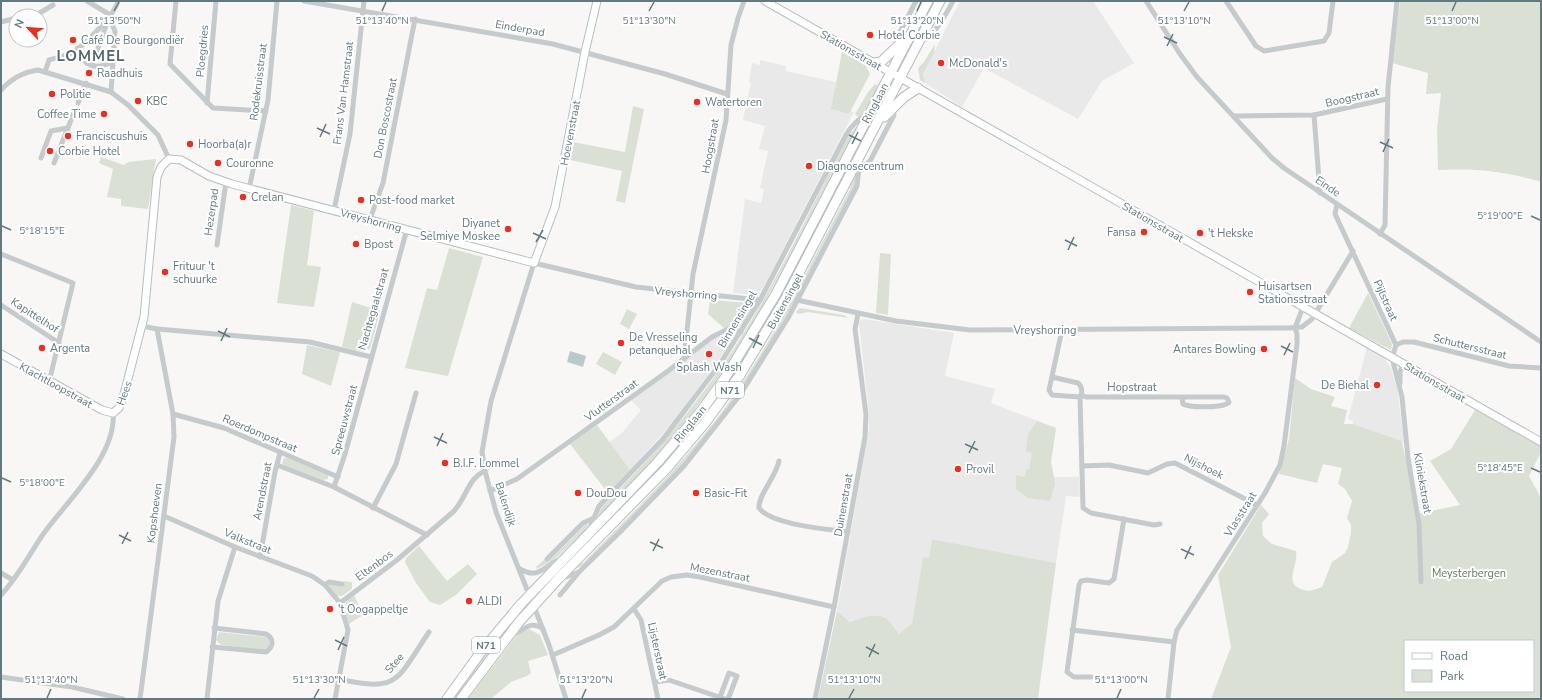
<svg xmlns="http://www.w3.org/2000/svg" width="1542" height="700" viewBox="0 0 1542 700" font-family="'Nunito Sans',sans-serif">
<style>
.built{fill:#e8e9e8}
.green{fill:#dbe0d5;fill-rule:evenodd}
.water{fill:#bacacc}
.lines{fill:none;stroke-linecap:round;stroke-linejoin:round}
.secondary-casing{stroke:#b7bec1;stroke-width:9}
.highway-casing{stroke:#b7bcbe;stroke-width:11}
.street{stroke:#c5cacc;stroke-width:5}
.secondary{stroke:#fff;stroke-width:7}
.highway{stroke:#fff;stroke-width:9}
.ticks{fill:none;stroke:#617981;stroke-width:1.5}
.poi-dot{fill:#ea2e22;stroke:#fff;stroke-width:1.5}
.labels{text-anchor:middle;stroke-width:4;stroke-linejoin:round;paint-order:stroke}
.shield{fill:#fff;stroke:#90a1a7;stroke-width:1}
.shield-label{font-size:10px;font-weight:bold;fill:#617981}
.street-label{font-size:11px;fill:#617981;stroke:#fff}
.poi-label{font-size:11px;fill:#617981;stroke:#fff;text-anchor:start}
.park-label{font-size:11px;fill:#697961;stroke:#fff}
.district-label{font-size:15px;font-weight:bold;letter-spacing:1px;fill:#54656c;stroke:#fff}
.ticks-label{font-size:10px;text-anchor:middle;fill:#617981;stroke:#fff;stroke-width:4;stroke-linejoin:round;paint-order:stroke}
</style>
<rect width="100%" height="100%" fill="#f8f7f5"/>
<g class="built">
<path d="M 960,1 L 1093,1 L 1134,63 L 1102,81 L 1078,119 L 984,68 L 962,107 L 925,83 L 923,74 Z"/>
<path d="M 760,60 L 786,66 L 786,71 L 836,82 L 832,109 L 849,114 L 851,111 L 854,112 L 763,288 L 757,295 L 733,293 L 745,199 L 761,203 L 764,189 L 760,188 L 768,151 L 759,149 L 765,126 L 743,120 L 751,83 L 749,82 L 752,63 L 760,65 Z"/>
<path d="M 864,319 L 954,333 L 945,376 L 995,389 L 991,403 L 1056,428 L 1051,462 L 1054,477 L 1079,477 L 1080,497 L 1066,496 L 1056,563 L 932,539 L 929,558 L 923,557 L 912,623 L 899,634 L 861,618 L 850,622 L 837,611 L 869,429 L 869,412 L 859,324 L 859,321 Z"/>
<path d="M 720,334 L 733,340 L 675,420 L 630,470 L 609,442 L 622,433 L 641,410 L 631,400 Z"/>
<path d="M 1367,347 L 1383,356 L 1391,368 L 1398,392 L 1404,444 L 1402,441 L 1353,424 L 1353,421 L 1348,419 Z"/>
</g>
<g class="green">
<path d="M 1400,1 L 1541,1 L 1541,182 C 1505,171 1475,168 1438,170 L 1437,129 L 1441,93 L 1426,94 L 1428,73 L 1392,63 Z"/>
<path d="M 935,44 L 934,53 L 923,74 L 925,83 L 920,80 L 918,68 L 924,62 Z"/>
<path d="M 842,52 L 866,66 L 870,74 L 849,114 L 831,109 Z"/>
<path d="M 875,84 L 878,86 L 862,116 L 859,118 L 855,114 L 868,92 Z"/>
<path d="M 885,92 L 886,92 L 851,160 L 851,166 L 759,340 L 713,407 L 663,467 L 544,590 L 543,587 L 729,377 L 776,302 Z"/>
<path d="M 633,106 L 644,109 L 625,203 L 616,201 L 622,171 L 570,160 L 573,142 L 625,152 Z"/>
<path d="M 856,127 L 858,127 L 844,151 C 808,219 775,289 734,354 C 697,413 649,466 601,515 L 598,515 L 601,508 C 656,453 706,395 746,329 C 784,267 814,202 847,138 Z"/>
<path d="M 101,157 L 124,165 L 128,162 L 156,159 L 148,209 L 121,206 L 121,199 L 107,197 L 113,169 L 99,163 Z"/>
<path d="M 856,172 L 857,174 L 855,186 C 818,257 782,330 737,397 C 694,458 639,510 587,563 L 576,569 L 576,567 L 584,562 C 634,511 685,462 727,405 C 776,337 811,262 850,189 L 851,183 Z"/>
<path d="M 291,205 L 314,211 L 307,265 L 321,267 L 314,307 L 277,303 Z"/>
<path d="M 449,248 L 483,257 L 448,376 L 405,368 L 427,288 L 437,290 Z"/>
<path d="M 880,253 L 891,254 L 888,315 L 876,313 Z"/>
<path d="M 1368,293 L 1392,344 L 1391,350 L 1349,328 Z"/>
<path d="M 710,300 L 751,303 L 754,305 L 740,327 L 730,326 L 724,328 L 708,314 Z"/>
<path d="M 352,302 L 380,311 L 370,349 L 364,352 L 342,347 Z"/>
<path d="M 800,308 L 844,315 L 848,318 L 808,312 L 798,314 L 796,312 Z"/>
<path d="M 627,309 L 637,314 L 629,329 L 620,324 Z"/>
<path d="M 307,345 L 340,352 L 331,386 L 302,374 Z"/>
<path d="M 603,352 L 622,362 L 615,375 L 596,364 Z"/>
<path d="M 1295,378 L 1311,389 L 1335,397 L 1331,406 L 1347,410 L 1344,424 L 1353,424 L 1402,441 L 1416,514 L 1460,505 L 1430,461 L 1451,449 L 1475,410 L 1541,447 L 1541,452 L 1529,476 L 1541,498 L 1541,699 L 1211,699 L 1231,647 L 1218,575 L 1261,505 L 1269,514 L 1262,523 L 1263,536 L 1272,544 L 1296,551 C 1299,568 1279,587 1310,591 L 1322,587 L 1332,562 L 1345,553 L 1348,547 L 1351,532 L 1351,525 L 1347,518 L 1352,501 L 1345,489 L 1338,484 L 1342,468 L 1323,464 L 1317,483 L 1279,474 L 1289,439 ZM 1405,641 L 1533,641 L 1533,691 L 1405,691 Z"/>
<path d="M 1037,421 L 1056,428 L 1051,462 L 1055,484 L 1050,501 L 1028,498 L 1016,489 L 1016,475 L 1025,477 L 1026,469 L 1029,469 L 1032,453 L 1026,451 L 1028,435 Z"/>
<path d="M 597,425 L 630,470 L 608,493 L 570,444 Z"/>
<path d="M 284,458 L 287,458 L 328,475 L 328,479 L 323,480 L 285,466 L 282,463 Z"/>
<path d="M 586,524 L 588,525 L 587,529 L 555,559 L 537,569 L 536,567 L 545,559 L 548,562 Z"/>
<path d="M 932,539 L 1056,563 L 1038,699 L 818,699 L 837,611 L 850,622 C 861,618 877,612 887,619 C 892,623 895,630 899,634 L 912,623 L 923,557 L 929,558 Z"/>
<path d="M 419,546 L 447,581 L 468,564 L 477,574 L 456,595 L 440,605 L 430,602 L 416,583 L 405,562 L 406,558 Z"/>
<path d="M 344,581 L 352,582 L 352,589 L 342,596 L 337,596 L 329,587 L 330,584 L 343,586 Z"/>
<path d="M 354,595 L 363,615 L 349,624 C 345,609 339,606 354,595 Z"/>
<path d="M 519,610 L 521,613 L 494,645 L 457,699 L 452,699 Z"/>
<path d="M 529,629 L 540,635 L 548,655 L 528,661 L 531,673 L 527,676 L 511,682 L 491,699 L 468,699 L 513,640 L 517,635 Z"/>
<path d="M 219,632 L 266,637 L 269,639 L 269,646 L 264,650 L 221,645 L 216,640 Z"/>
</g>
<path class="water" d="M 570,351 L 586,356 L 583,367 L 567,362 Z"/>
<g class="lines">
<defs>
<g id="secondary">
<path d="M 765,1 L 1541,442"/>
<path d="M 1,354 L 102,410 L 113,413 L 119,408 L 123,398 L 144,317 L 157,177 L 161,167 L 169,159 L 181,160 L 209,176 L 232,184 L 534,263 L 555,207 L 585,52 L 597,1"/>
</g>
<g id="highway">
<path d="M 874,63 L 881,62 L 903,41 L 908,40"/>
<path d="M 884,117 L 904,97 L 918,88"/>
<path d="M 447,699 L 481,652 L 521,604 L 657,463 L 702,410 L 725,378 L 776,294 L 928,1"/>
<path d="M 461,699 L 519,622 L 558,579 L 667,468 L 705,423 L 740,375 L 786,298 L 940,1"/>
</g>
</defs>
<use href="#secondary" class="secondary-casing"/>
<use href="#highway" class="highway-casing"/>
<g class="street">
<path d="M 87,1 L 107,13 L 115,31 L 111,92"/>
<path d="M 176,1 L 170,64 L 213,108 L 266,111"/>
<path d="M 304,1 L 553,44 L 665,74 L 727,94"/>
<path d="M 1146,1 L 1180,54 L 1197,77 L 1272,158 L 1284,168 L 1541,342"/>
<path d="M 1226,1 L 1256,46 L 1264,51 L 1324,41 L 1329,33 L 1333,1"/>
<path d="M 29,16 L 38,14 L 53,5"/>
<path d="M 1,22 L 16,18"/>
<path d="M 898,36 L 916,1"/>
<path d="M 919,42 C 932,40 947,13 953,1"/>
<path d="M 78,48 C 83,67 96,71 113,61"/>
<path d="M 92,65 L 109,17"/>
<path d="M 45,72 L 49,60 C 56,58 66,56 73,52 C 85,45 115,14 118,1"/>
<path d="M 1,90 C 11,79 23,72 38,70 L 111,92"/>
<path d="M 111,92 L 128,105 L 158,135 L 169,159"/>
<path d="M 78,103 L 86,83"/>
<path d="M 207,103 L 216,1"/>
<path d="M 1314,115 L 1320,193"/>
<path d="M 1235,116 L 1314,115 L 1387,99"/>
<path d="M 41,158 L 51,131 L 68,128"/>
<path d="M 54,163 L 75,110"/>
<path d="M 860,169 L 870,161 L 894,115"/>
<path d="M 249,189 L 268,100 L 277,1"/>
<path d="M 1337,204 L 1335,214 L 1396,345 L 1392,358 L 1402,397 L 1408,458 L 1419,524 L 1421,582"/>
<path d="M 334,210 L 350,134 L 364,1"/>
<path d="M 370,219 L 383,183 L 415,19"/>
<path d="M 1380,234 L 1385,225 L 1388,87 L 1397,1"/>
<path d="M 217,245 L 226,182"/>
<path d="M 1,254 L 73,283 L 49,382"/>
<path d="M 797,300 L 896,321 L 970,330 L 1289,328 L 1302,327 L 1312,319 L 1353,251"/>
<path d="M 1,305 L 59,343"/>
<path d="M 142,326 L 157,329 L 310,342 L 371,357"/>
<path d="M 1295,328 L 1303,307"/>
<path d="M 1396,345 L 1403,342 L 1414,342 L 1509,366 L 1541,368"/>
<path d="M 684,359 L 693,274 L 726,120 L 731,45 L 738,18 L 744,1"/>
<path d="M 1052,377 L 1078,383 C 1082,386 1083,393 1080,397 L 1052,395 L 1049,390 L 1062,330"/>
<path d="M 1400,383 L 1400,372 L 1403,364"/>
<path d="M 1081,395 L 1086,397 L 1224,397 L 1227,398 L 1229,402 C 1225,408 1190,408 1183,404 L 1182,397"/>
<path d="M 1080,397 L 1083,508 L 1091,513 L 1154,525 L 1160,524"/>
<path d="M 173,414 L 224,428 L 338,477"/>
<path d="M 779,461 C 776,477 758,495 759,508 C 772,525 827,529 848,532"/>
<path d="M 277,465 L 334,487 L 427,535"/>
<path d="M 1082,466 L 1109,465 L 1148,473 L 1167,464 L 1175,463 L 1257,505"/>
<path d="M 334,487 L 345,454 L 407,229"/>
<path d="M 490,491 L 517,479 L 668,371 L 712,337 L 730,328 L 741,332"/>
<path d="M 373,508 L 396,464 L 416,393"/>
<path d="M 164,516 L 235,547 L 312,576 L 325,585 L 340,603 L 348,630 L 335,699"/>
<path d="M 589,530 L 599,506 L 663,439 L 720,364 L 760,300 L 846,135 C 851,126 860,117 869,114"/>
<path d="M 260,557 L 275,472 L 280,453"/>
<path d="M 547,559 L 583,523 L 594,518"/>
<path d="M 520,569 C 540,581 546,563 560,560"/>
<path d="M 1,573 L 13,580"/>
<path d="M 563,578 L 579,572"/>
<path d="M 325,585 L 329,582 L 342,584"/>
<path d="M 1,595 C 18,577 30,553 44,533 C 67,501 117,455 113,413"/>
<path d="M 560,595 L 579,572 L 621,531 L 684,466 L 740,395 L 788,318 L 857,186 L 860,159"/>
<path d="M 530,597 L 496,512 L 485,471 L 482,452 L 491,401 L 534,263 L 636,287 L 760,300"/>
<path d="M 340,603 L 397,560 L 453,512 C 466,499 468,478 485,471"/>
<path d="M 533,604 L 549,645 L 566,699"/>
<path d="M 634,609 L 641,620 L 658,699"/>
<path d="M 1072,630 L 1174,642"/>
<path d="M 512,634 C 525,632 528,619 543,629"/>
<path d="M 212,647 L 266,652 C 273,647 275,639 266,634 L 214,628"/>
<path d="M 553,655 L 599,635 L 614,627 L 662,581 L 671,577 L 687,575 L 700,577 L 834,607"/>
<path d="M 1,677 L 72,687 L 123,699"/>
<path d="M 1091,677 L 1074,677 L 1067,672 L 1079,585 L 1081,581 L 1087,580 L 1109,583 L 1114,579 L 1124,519"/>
<path d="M 339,679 C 400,693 397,679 429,632"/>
<path d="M 655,682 L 669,680 L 725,699"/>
<path d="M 720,697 L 729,673 L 737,676 L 728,699"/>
<path d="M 140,699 L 174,437 L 173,414 L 157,329"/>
<path d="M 207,699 L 218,601 L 235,547"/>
<path d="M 815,699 L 834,607 L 865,437 L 866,414 L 855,329 L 858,314"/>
<path d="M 1168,699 L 1174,642 L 1177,630 L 1265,493 L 1280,465 L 1284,446 L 1297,344 L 1297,334 L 1295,328"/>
</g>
<use href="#secondary" class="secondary"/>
<use href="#highway" class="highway"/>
</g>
<path class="ticks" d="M 114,11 L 119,2M 382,11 L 386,2M 649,11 L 654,2M 917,11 L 921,2M 1184,11 L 1189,2M 1452,11 L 1456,2M 1164,37 L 1177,43M 1167,46 L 1173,34M 317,128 L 330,134M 849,135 L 861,141M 320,137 L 326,124M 1380,142 L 1393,148M 852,144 L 858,132M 1383,152 L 1389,139M 1531,216 L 1540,220M 2,226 L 11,230M 533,233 L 546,239M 1065,240 L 1077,246M 536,242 L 543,230M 1068,250 L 1074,237M 218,331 L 230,337M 749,338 L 762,345M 221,341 L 227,328M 1281,346 L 1293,352M 753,348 L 759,335M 1284,355 L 1290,343M 434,437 L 447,443M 965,444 L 978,450M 437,446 L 443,433M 969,453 L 975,441M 1531,468 L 1540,472M 2,478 L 11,482M 119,535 L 131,541M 650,542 L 663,548M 122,544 L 128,532M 1181,549 L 1194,555M 653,551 L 659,539M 1185,559 L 1191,546M 335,640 L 347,646M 866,647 L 879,654M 338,650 L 344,637M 869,657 L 875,644M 47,698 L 51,689M 314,698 L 319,689M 582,698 L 586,689M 849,698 L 854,689M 1117,698 L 1121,689"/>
<g class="poi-dot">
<circle cx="870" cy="35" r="4"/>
<circle cx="73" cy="40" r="4"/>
<circle cx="941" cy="63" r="4"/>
<circle cx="89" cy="73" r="4"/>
<circle cx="52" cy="94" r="4"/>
<circle cx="138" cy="101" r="4"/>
<circle cx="697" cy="102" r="4"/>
<circle cx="104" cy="114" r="4"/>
<circle cx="68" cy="136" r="4"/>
<circle cx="190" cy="144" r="4"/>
<circle cx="50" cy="151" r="4"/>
<circle cx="218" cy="163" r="4"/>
<circle cx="809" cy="166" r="4"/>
<circle cx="243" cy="197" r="4"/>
<circle cx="361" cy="200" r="4"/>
<circle cx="508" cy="229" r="4"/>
<circle cx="1144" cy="232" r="4"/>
<circle cx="1200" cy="233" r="4"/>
<circle cx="356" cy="244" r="4"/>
<circle cx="165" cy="272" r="4"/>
<circle cx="1250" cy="292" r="4"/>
<circle cx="621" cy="343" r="4"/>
<circle cx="42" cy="348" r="4"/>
<circle cx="1264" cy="349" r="4"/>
<circle cx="709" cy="354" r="4"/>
<circle cx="1377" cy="385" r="4"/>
<circle cx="445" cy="463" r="4"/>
<circle cx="958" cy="469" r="4"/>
<circle cx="578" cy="493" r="4"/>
<circle cx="696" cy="493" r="4"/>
<circle cx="469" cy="601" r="4"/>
<circle cx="330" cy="609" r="4"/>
</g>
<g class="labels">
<g class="shield">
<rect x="716" y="382" width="28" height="16" rx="3"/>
<rect x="472" y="637" width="28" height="16" rx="3"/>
</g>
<g class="shield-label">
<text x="730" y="394">N71</text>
<text x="486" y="649">N71</text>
</g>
<g class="street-label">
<text transform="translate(520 28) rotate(10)" y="4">Einderpad</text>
<text transform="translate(851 50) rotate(30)" y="4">Stationsstraat</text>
<text transform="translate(202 51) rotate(-85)" y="4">Ploegdries</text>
<text transform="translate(258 82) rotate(-83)" y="4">Rodekruisstraat</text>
<text transform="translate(343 93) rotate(-83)" y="4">Frans Van Hamstraat</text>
<text transform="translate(1352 97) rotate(-13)" y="4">Boogstraat</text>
<text transform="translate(875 103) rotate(-62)" y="4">Ringlaan</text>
<text transform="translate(385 118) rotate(-79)" y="4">Don Boscostraat</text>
<text transform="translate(570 133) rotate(-79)" y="4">Hoevenstraat</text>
<text transform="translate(710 146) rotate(-80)" y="4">Hoogstraat</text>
<text transform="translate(1328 186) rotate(34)" y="4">Einde</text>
<text transform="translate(211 212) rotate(-82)" y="4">Hezerpad</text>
<text transform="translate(371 220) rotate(15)" y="4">Vreyshorring</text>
<text transform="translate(1153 222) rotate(30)" y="4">Stationsstraat</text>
<text transform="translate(686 293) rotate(5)" y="4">Vreyshorring</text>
<text transform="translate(1386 300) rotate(66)" y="4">Pijlstraat</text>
<text transform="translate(785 301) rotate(-61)" y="4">Buitensingel</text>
<text transform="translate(373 309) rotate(-74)" y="4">Nachtegaalstraat</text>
<text transform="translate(35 315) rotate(33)" y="4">Kapittelhof</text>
<text transform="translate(737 319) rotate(-59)" y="4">Binnensingel</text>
<text x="1045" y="334">Vreyshorring</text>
<text transform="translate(1470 346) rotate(14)" y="4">Schuttersstraat</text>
<text transform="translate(1435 382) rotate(30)" y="4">Stationsstraat</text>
<text transform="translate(56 385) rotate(29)" y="4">Klachtloopstraat</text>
<text x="1132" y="391">Hopstraat</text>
<text transform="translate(124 393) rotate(-70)" y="4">Hees</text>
<text transform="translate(611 400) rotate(-36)" y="4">Vlutterstraat</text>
<text transform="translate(344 420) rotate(-75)" y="4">Spreeuwstraat</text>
<text transform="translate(690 424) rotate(-51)" y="4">Ringlaan</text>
<text transform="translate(260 433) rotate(23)" y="4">Roerdompstraat</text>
<text transform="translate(1204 466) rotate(27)" y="4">Nijshoek</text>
<text transform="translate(1423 483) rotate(80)" y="4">Kliniekstraat</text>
<text transform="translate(262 491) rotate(-79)" y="4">Arendstraat</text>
<text transform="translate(506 504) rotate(72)" y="4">Balendijk</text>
<text transform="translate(843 505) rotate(-80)" y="4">Duinenstraat</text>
<text transform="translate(154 513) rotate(-83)" y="4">Kopshoeven</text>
<text transform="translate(1240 514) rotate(-58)" y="4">Vlasstraat</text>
<text transform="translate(248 541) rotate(22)" y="4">Valkstraat</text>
<text transform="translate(374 565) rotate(-37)" y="4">Eltenbos</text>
<text transform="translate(720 572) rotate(11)" y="4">Mezenstraat</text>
<text transform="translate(658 651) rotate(78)" y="4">Lijsterstraat</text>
<text transform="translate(394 663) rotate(-50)" y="4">Stee</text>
</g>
<g class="poi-label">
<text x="878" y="39">Hotel Corbie</text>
<text x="81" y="44">Café De Bourgondiër</text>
<text x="949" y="67">McDonald's</text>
<text x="97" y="77">Raadhuis</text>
<text x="60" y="98">Politie</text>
<text x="146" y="105">KBC</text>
<text x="705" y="106">Watertoren</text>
<text x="96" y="118" text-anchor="end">Coffee Time</text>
<text x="76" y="140">Franciscushuis</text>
<text x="198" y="148">Hoorba(a)r</text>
<text x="58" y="155">Corbie Hotel</text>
<text x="226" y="167">Couronne</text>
<text x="817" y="170">Diagnosecentrum</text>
<text x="251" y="201">Crelan</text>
<text x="369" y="204">Post-food market</text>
<text x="500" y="227" text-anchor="end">Diyanet<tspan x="500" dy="13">Selmiye Moskee</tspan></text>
<text x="1136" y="236" text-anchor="end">Fansa</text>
<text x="1208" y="237">'t Hekske</text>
<text x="364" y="248">Bpost</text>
<text x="173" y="270">Frituur 't<tspan x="173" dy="13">schuurke</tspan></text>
<text x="1258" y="290">Huisartsen<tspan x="1258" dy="13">Stationsstraat</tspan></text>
<text x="629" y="341">De Vresseling<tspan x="629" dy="13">petanquehal</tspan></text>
<text x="50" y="352">Argenta</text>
<text x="1256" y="353" text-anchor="end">Antares Bowling</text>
<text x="709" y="371" text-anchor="middle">Splash Wash</text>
<text x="1369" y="389" text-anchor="end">De Biehal</text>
<text x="453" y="467">B.I.F. Lommel</text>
<text x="966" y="473">Provil</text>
<text x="586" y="497">DouDou</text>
<text x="704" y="497">Basic-Fit</text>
<text x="477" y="605">ALDI</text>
<text x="338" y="613">'t Oogappeltje</text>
</g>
<g class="park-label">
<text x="1469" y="577">Meysterbergen</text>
</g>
<g class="district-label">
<text x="91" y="61">LOMMEL</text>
</g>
</g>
<g class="ticks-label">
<text x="114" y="24">51°13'50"N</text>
<text x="382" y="24">51°13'40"N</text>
<text x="649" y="24">51°13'30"N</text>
<text x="917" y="24">51°13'20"N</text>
<text x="1184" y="24">51°13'10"N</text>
<text x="1452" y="24">51°13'00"N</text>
<text x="1500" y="219">5°19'00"E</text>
<text x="42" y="234">5°18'15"E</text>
<text x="1500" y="471">5°18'45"E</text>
<text x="42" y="486">5°18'00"E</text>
<text x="51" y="683">51°13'40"N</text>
<text x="319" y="683">51°13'30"N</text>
<text x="586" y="683">51°13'20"N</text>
<text x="854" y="683">51°13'10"N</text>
<text x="1121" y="683">51°13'00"N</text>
</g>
<rect width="1542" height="700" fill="none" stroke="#617981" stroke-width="4"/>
<rect x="1404" y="640" width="130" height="52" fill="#ffffff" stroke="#c0c9cd"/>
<rect x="1412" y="653" width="20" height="6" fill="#ffffff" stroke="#c0c9cd"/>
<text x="1440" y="660" font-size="12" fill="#617981">Road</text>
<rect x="1412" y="670" width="20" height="12" fill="#dbe0d5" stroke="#c0c9cd"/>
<text x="1440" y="680" font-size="12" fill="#617981">Park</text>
<g transform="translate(28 28) rotate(296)"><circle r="19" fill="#ffffff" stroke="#c0c9cd"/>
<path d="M0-3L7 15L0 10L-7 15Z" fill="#ea2e22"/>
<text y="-6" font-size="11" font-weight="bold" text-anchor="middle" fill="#617981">N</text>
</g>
</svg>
